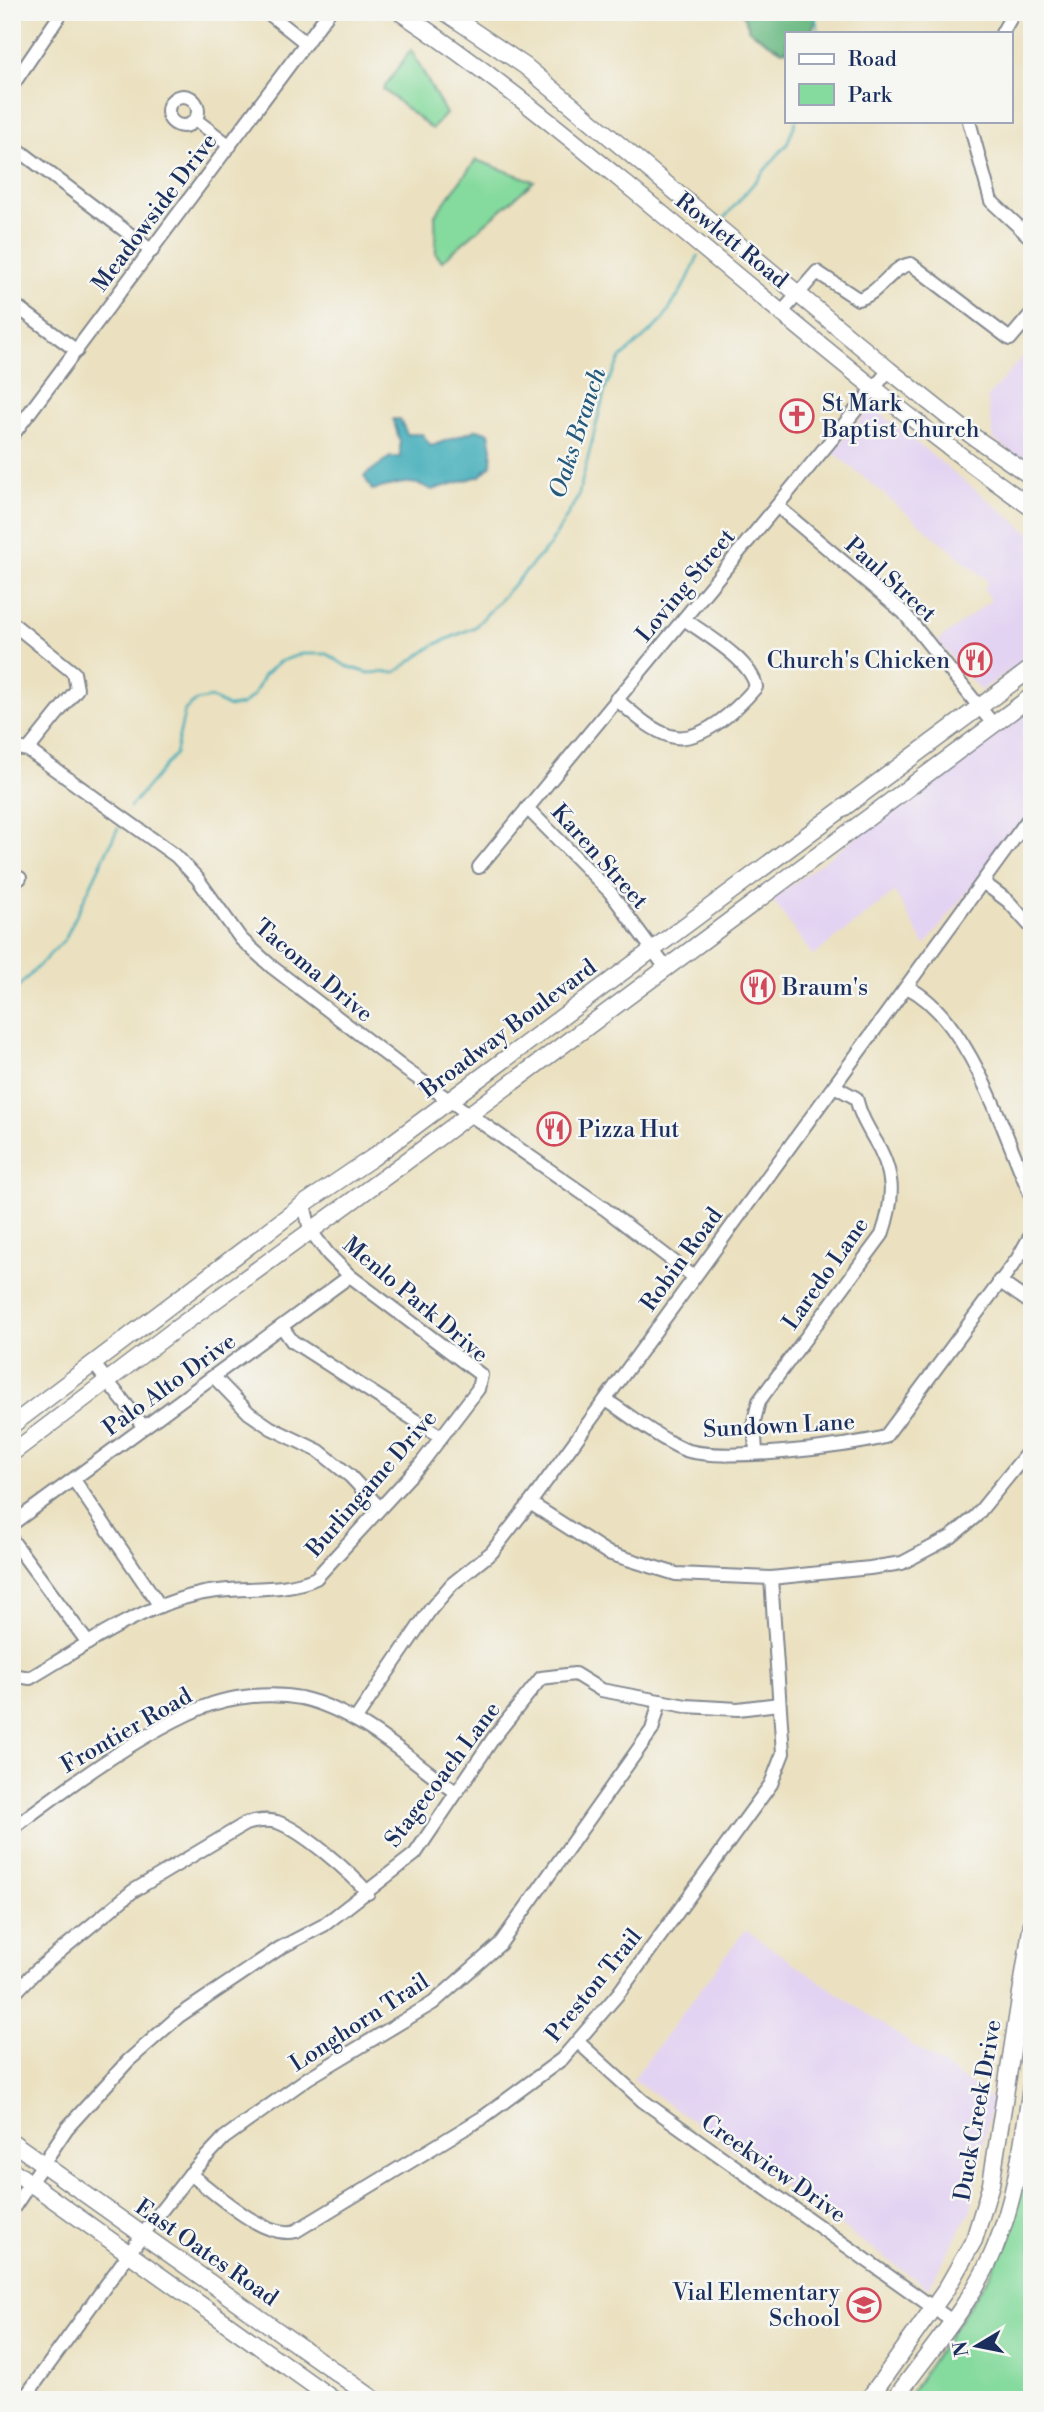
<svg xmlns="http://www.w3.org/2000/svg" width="1044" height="2412" viewBox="0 0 1044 2412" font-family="'Libre Bodoni',serif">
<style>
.built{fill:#e3d3f2}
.green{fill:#85da9d;stroke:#50847e;stroke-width:2}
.forest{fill:#6cba84;stroke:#447471;stroke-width:2}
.water{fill:#3aaab7;stroke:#2a6c8a;stroke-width:2}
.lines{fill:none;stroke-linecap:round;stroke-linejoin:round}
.stream{stroke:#3aaab7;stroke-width:2.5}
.minor-casing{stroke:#83888f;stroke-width:16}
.major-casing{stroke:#83888f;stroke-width:19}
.minor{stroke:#fff;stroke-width:12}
.major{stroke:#fff;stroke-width:16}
.labels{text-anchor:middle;stroke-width:5;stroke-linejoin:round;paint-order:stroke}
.street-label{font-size:23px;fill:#1b2f5e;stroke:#f6f6f2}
.poi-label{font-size:23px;fill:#1b2f5e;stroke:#f6f6f2;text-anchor:start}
.water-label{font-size:24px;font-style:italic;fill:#265a7d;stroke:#f6f6f2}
</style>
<rect width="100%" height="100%" fill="#f6f6f2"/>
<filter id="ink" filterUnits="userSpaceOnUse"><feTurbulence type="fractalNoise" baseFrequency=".0143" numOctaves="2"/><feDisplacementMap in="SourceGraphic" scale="14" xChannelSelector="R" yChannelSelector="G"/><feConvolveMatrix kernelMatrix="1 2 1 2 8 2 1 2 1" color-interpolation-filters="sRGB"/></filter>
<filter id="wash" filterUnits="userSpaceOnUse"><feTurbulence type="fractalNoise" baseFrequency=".00686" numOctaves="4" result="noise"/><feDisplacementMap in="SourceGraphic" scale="28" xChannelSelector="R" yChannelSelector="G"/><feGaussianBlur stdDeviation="1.57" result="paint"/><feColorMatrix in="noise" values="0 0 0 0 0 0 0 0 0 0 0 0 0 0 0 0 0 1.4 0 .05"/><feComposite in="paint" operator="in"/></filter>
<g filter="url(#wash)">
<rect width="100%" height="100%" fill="#ebe1c0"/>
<g class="built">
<path d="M 1032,345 L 1032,466 L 994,440 L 987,398 Z"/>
<path d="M 872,407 L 1032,535 L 1032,655 L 980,691 L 938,641 L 991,600 L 984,589 L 988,581 L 833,452 Z"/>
<path d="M 1032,709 L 1032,837 L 1019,825 L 925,946 L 895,892 L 813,956 L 772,899 Z"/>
<path d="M 745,1930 L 992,2099 L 971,2210 L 928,2288 L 633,2079 Z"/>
</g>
<g class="green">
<path d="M 411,50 L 446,114 L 432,129 L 383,89 Z"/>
<path d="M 476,160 L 534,181 L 442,261 L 436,254 L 435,215 Z"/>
<path d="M 1032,2131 L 1032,2400 L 906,2400 L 991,2273 L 1014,2220 Z"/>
</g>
<path class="forest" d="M 742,12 L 818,12 L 811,33 L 787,33 L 787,50 L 782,51 L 750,31 Z"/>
<path class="water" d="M 393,419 L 400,419 L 407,434 L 422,434 L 431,446 L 478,429 L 489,433 L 492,448 L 491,465 L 480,476 L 432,490 C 411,477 395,485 372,490 L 364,476 L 390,457 L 400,457 L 400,442 Z"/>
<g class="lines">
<g class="stream">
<path d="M 814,12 L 819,33"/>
<path d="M 725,217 L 787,144 L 796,121"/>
<path d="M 130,807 L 175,754 L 185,710 L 196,701 L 211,698 L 229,707 L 242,705 L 253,696 L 264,675 L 279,662 L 301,654 L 327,654 L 346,666 L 368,673 L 396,672 L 434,645 L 475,627 L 550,545 L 578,497 L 606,386 L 621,358 L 662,321 L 687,281 L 698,256"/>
<path d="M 12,999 L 19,986 L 65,939 L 118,828"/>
</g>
</g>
</g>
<g filter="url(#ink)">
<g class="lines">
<defs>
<g id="minor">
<path d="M 267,12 L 306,43"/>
<path d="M 1002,33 L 1014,12"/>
<path d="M 12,86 L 62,12"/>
<circle cx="183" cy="111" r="15"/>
<path d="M 196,120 L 230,146"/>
<path d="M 969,121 L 991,201 L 1032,239"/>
<path d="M 12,145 L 152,251"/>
<path d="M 12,303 L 77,351"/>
<path d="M 783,311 L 817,272 L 858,299 C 880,294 890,267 911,264 L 1010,339 L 1032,313"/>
<path d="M 12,436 L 329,12"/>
<path d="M 777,506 L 904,613 L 993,724"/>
<path d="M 12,623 L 74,673 L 77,689 L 28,750"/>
<path d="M 616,699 C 633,713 649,729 670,736 C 701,745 738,708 756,687 C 752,661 705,634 684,619"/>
<path d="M 12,747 L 28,750 L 176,856 L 197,878 L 241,939 L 272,967 L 406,1070 L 605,1209 L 694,1277"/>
<path d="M 527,808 L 610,892 L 666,968"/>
<path d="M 479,867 L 889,370"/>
<path d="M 12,883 L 20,878"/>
<path d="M 984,883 L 1008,901 L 1032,928"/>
<path d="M 907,987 C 970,1018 1004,1135 1032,1198"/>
<path d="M 999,1281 L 1032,1304"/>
<path d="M 282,1327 L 292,1341 L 441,1437"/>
<path d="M 93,1363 L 144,1427"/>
<path d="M 214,1377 L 249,1413 L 271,1428 L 319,1451 L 350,1476 L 379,1507"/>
<path d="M 606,1400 C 631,1416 656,1437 683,1449 C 718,1463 847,1447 885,1437 L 1018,1258 L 1032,1233"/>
<path d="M 756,1452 L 754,1421 L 759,1401 L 882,1235 C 895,1197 895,1172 873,1137 C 865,1123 860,1114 856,1098 L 834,1086"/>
<path d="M 74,1480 L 160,1606"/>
<path d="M 530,1503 L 608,1553 L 676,1574 L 771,1578 L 870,1568 L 902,1563 L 951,1537 L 976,1516 L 1032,1447"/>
<path d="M 12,1524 L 350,1276"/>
<path d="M 12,1540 L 88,1643"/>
<path d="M 12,1675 L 30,1678 C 83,1647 139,1607 199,1594 C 237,1585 281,1594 316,1578 L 420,1465 L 478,1389 L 481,1375 L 350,1276 L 328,1254 L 310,1230 L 304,1204"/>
<path d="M 355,1720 L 430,1610 L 452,1584 L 492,1552 L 530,1503 L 1032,814"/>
<path d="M 12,1829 C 65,1788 140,1734 201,1708 C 230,1696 270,1692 301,1698 C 359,1711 409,1759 456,1792"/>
<path d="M 12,1996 L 36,1971 L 133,1891 L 245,1824 C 256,1821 266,1819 277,1822 C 303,1831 351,1873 368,1893"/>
<path d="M 578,2042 L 643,2101 L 952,2321"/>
<path d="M 190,2174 C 216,2193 264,2240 296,2231 L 482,2118 L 562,2059 L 618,1994 L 771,1784 L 783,1753 L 771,1578"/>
<path d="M 12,2210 L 67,2128 L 128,2061 L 179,2016 L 280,1948 L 324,1925 L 415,1854 L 494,1737 L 541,1678 L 575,1674 L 601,1690 L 686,1706 L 738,1709 L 779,1704"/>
<path d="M 23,2400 L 143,2234 L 190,2174 L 224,2138 L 308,2078 L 433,2003 L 500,1944 L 652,1730 L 660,1701"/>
</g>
<g id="major">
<path d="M 400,12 C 480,65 553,124 627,185 C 760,294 891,408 1032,508"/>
<path d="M 445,12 L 525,66 L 889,370 L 971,435 L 1032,477"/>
<path d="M 12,1425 L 304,1204 L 372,1158 L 1032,668"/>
<path d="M 12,1453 L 173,1331 L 400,1166 L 1032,696"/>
<path d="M 12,2142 L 375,2400"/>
<path d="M 12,2170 L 334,2400"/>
<path d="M 868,2400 L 945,2291 L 974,2240 L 991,2184 L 1032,1923"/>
<path d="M 894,2400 C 929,2351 972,2304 995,2248 C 1017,2195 1023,2138 1032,2081"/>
</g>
</defs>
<use href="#minor" class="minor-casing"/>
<use href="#major" class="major-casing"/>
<use href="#minor" class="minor"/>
<use href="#major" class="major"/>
</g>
</g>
<defs>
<symbol id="church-ring" viewBox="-11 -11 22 22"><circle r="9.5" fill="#f6f6f2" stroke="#d1495b" stroke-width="1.5"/><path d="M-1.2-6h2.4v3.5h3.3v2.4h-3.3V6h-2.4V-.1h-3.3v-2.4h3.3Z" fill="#d1495b"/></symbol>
<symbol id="restaurant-ring" viewBox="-11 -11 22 22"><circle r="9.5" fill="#f6f6f2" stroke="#d1495b" stroke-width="1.5"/><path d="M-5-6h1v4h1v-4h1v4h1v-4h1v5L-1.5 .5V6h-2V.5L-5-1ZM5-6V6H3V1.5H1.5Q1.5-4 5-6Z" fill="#d1495b"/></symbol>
<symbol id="school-ring" viewBox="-11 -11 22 22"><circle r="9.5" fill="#f6f6f2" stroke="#d1495b" stroke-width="1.5"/><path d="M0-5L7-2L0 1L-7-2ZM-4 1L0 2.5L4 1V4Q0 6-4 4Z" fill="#d1495b"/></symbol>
</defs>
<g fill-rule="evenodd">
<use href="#church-ring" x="778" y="397" width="38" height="38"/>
<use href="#restaurant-ring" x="956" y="641" width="38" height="38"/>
<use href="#restaurant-ring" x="739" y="968" width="38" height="38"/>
<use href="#restaurant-ring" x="535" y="1110" width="38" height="38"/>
<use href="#school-ring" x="845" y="2286" width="38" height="38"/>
</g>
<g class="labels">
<g class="street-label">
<text transform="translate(154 212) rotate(-53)" y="8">Meadowside Drive</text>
<text transform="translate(732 240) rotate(39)" y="8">Rowlett Road</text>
<text transform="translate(891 579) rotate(42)" y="8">Paul Street</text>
<text transform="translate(685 585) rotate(-50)" y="8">Loving Street</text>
<text transform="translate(600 856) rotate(48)" y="8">Karen Street</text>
<text transform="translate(314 970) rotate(40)" y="8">Tacoma Drive</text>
<text transform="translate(508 1028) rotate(-37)" y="8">Broadway Boulevard</text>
<text transform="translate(681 1259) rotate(-54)" y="8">Robin Road</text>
<text transform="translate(825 1273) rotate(-55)" y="8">Laredo Lane</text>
<text transform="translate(416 1299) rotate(40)" y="8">Menlo Park Drive</text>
<text transform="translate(169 1384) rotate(-36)" y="8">Palo Alto Drive</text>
<text transform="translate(779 1425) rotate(-3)" y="8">Sundown Lane</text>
<text transform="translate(371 1483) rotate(-49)" y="8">Burlingame Drive</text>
<text transform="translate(126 1730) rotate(-30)" y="8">Frontier Road</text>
<text transform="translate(442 1774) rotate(-53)" y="8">Stagecoach Lane</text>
<text transform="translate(593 1985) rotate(-51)" y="8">Preston Trail</text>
<text transform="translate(359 2022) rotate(-33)" y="8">Longhorn Trail</text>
<text transform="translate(977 2110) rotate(-80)" y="8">Duck Creek Drive</text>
<text transform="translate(774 2168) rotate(35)" y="8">Creekview Drive</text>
<text transform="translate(207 2252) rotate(35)" y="8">East Oates Road</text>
</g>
<g class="poi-label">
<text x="822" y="411">St Mark<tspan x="822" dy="26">Baptist Church</tspan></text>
<text x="950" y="668" text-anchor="end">Church's Chicken</text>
<text x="782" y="995">Braum's</text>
<text x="578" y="1137">Pizza Hut</text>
<text x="840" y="2300" text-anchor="end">Vial Elementary<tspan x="840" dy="26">School</tspan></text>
</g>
<g class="water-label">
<text transform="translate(577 433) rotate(-72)" y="8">Oaks Branch</text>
</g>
</g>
<rect width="1044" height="2412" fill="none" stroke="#f6f6f2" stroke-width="42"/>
<rect x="785" y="32" width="228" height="91" fill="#f6f6f2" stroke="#9ea6b7" stroke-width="2"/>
<rect x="799" y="54" width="35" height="10" fill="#ffffff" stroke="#9ea6b7" stroke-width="2"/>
<text x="848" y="66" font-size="21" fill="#1b2f5e">Road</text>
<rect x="799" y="84" width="35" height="21" fill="#85da9d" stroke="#9ea6b7" stroke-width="2"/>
<text x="848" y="102" font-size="21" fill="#1b2f5e">Park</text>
<g transform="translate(977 2346) rotate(260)" stroke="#f6f6f2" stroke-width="5" paint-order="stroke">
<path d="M0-5L12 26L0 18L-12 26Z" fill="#1b2f5e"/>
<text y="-10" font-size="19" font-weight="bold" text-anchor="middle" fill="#1b2f5e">N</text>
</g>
</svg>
